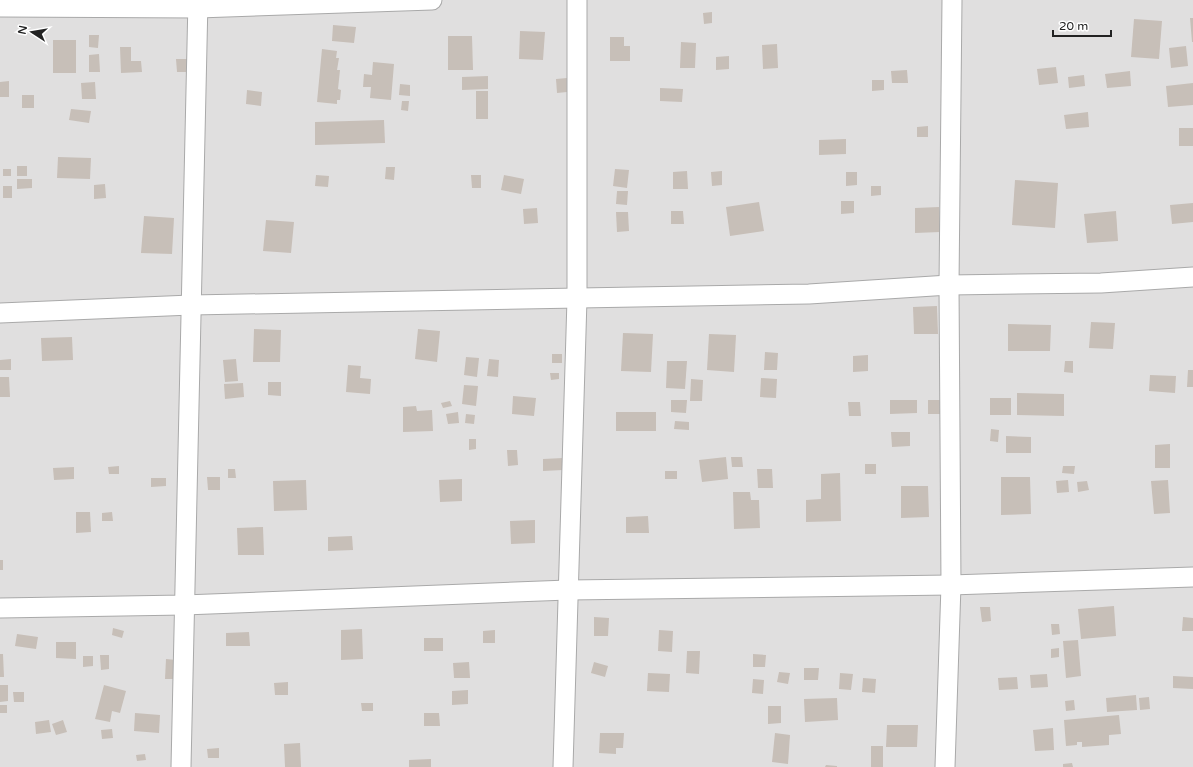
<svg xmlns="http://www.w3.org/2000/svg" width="1193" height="767" viewBox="0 0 1193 767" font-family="'Varela Round',sans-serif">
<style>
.residential{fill:#e0dfdf}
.building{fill:#c7bfb8}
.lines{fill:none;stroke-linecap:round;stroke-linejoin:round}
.minor-casing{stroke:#a9a9a9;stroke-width:21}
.minor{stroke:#fff;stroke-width:19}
</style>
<rect width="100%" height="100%" fill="#f2efe9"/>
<rect class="residential" x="0" y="0" width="1193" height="767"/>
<g class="building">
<path d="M 712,12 L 712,23 L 704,24 L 703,13 Z"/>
<path d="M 1190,18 L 1193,18 L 1193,42 L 1192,42 Z"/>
<path d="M 1134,19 L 1162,21 L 1159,59 L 1131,57 Z"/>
<path d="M 333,25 L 356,27 L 354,43 L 332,41 Z"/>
<path d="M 520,31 L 545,32 L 543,60 L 519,59 Z"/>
<path d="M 89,35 L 99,35 L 98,48 L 89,47 Z"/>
<path d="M 448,36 L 472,36 L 473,70 L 448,70 Z"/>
<path d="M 610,37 L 624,37 L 624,46 L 630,46 L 630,61 L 610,61 Z"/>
<rect x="53" y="40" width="23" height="33"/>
<path d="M 681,42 L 696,43 L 695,68 L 680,68 Z"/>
<path d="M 777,44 L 778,68 L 763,69 L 762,45 Z"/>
<path d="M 1186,46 L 1188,66 L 1171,68 L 1169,48 Z"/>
<path d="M 120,47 L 131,47 L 131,61 L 141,61 L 142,72 L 121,73 Z"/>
<path d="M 322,49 L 337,51 L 336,58 L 339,58 L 337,70 L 340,70 L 338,89 L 341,90 L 340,100 L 337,100 L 337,104 L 317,102 Z"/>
<path d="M 99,54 L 100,72 L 89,72 L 89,55 Z"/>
<path d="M 729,56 L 729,69 L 716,70 L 716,57 Z"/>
<path d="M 176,59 L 187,59 L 188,72 L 177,72 Z"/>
<path d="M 373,62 L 394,64 L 391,100 L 370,98 L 371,87 L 363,87 L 364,74 L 372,75 Z"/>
<path d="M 1056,67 L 1058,83 L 1039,85 L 1037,69 Z"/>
<path d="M 907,70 L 908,83 L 892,83 L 891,71 Z"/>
<path d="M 1130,71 L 1131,86 L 1107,88 L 1105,74 Z"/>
<path d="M 1084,75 L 1085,86 L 1069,88 L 1068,77 Z"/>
<path d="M 488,76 L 488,89 L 462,90 L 462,77 Z"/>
<path d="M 567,78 L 567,92 L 557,93 L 556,79 Z"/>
<path d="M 872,80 L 884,80 L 884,90 L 872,91 Z"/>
<path d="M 9,81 L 9,97 L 0,97 L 0,82 Z"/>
<path d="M 95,82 L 96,99 L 82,99 L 81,83 Z"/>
<path d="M 1193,83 L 1193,105 L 1168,107 L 1166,86 Z"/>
<path d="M 400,84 L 410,85 L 410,96 L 399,95 Z"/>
<path d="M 660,88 L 683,89 L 682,102 L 660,101 Z"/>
<path d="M 247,90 L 262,92 L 261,106 L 246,104 Z"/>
<rect x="476" y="91" width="12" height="28"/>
<rect x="22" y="95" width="12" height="13"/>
<path d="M 402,101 L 409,101 L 408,111 L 401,110 Z"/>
<path d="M 71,109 L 91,111 L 89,123 L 69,120 Z"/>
<path d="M 1088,112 L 1089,127 L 1066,129 L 1064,115 Z"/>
<path d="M 384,120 L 385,143 L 315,145 L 315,122 Z"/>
<path d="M 928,126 L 928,137 L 917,137 L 917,127 Z"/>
<rect x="1179" y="128" width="14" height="18"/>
<path d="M 846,139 L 846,154 L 819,155 L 819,140 Z"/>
<path d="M 58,157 L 91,158 L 90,179 L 57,178 Z"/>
<rect x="17" y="166" width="10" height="10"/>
<path d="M 386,167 L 395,167 L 394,180 L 385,179 Z"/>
<rect x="3" y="169" width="8" height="7"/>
<path d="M 615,169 L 629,170 L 627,188 L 613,186 Z"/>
<path d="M 687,171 L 688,189 L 673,189 L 673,172 Z"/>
<path d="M 722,171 L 722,185 L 712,186 L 711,172 Z"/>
<path d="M 846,172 L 857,172 L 857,185 L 846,186 Z"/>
<path d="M 316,175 L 329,176 L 328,187 L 315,186 Z"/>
<path d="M 471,175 L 481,175 L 481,188 L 472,188 Z"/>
<path d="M 504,175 L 524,179 L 521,194 L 501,190 Z"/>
<path d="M 17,179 L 32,179 L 32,188 L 17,189 Z"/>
<path d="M 1015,180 L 1058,183 L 1055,228 L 1012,225 Z"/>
<path d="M 105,184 L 106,198 L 94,199 L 94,185 Z"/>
<rect x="3" y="186" width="9" height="12"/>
<path d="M 871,186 L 881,186 L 881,195 L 871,196 Z"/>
<path d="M 617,191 L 628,191 L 627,205 L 616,204 Z"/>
<path d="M 841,201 L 854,201 L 854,213 L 841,214 Z"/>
<path d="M 759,202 L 764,231 L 730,236 L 726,207 Z"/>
<path d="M 1193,203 L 1193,222 L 1172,224 L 1170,205 Z"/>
<path d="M 939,207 L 940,232 L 915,233 L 915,208 Z"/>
<path d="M 537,208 L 538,223 L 524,224 L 523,209 Z"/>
<path d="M 671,211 L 683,211 L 684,224 L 671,224 Z"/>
<path d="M 1116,211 L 1118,241 L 1087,243 L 1084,214 Z"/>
<path d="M 616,212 L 628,212 L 629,231 L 617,232 Z"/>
<path d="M 144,216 L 174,218 L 172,254 L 141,253 Z"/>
<path d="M 266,220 L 294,222 L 291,253 L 263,251 Z"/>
<path d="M 937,306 L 938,334 L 914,334 L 913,307 Z"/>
<path d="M 1091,322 L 1115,323 L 1113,349 L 1089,348 Z"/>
<path d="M 1008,324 L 1051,325 L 1050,351 L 1008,351 Z"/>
<path d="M 254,329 L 281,330 L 280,362 L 253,362 Z"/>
<path d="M 418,329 L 440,331 L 437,362 L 415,359 Z"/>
<path d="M 623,333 L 653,334 L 651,372 L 621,371 Z"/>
<path d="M 709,334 L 736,335 L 734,372 L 707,370 Z"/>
<path d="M 72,337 L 73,360 L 42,361 L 41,338 Z"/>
<path d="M 765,352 L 778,353 L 777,370 L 764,370 Z"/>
<rect x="552" y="354" width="10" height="9"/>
<path d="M 868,355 L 868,371 L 853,372 L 853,356 Z"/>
<path d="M 466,357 L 479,358 L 477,377 L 464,375 Z"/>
<path d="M 11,359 L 11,370 L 0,370 L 0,360 Z"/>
<path d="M 236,359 L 238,381 L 225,382 L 223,360 Z"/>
<path d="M 489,359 L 499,360 L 498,377 L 487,376 Z"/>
<path d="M 667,361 L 687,361 L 685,389 L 666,388 Z"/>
<path d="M 1065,361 L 1073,361 L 1073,373 L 1064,372 Z"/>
<path d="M 348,365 L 361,366 L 360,378 L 371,379 L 370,394 L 346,392 Z"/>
<path d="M 1188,370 L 1193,370 L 1193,387 L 1187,387 Z"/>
<path d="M 550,373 L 559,373 L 559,379 L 551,380 Z"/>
<path d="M 1150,375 L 1176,376 L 1175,393 L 1149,391 Z"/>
<path d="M 0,377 L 9,377 L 10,397 L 0,397 Z"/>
<path d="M 761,378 L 777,379 L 776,398 L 760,397 Z"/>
<path d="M 691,379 L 703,380 L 702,401 L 690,401 Z"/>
<path d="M 268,382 L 281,382 L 281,396 L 268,395 Z"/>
<path d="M 243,383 L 244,397 L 225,399 L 224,384 Z"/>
<path d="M 464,385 L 478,386 L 476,406 L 462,404 Z"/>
<path d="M 1017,393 L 1064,394 L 1064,416 L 1017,415 Z"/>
<path d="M 513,396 L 536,398 L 534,416 L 512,414 Z"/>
<rect x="990" y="398" width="21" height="17"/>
<path d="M 671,400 L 687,400 L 686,413 L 671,412 Z"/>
<path d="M 890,400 L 917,400 L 917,413 L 890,414 Z"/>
<rect x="928" y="400" width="13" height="14"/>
<path d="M 450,401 L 452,406 L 443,408 L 441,403 Z"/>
<path d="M 848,402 L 860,402 L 861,416 L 849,416 Z"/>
<path d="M 416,406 L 417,411 L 432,410 L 433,431 L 403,432 L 403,407 Z"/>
<path d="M 458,412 L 459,423 L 448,424 L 446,414 Z"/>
<rect x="616" y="412" width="40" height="19"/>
<path d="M 466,414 L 475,415 L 474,424 L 465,423 Z"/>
<path d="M 675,421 L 689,422 L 689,430 L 674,429 Z"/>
<path d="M 991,429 L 999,430 L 998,442 L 990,441 Z"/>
<path d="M 891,432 L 910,432 L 910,446 L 892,447 Z"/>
<path d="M 1006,436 L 1031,437 L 1031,453 L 1006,453 Z"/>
<path d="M 469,439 L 476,439 L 476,449 L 469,450 Z"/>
<path d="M 1170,444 L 1170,468 L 1155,468 L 1155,445 Z"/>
<path d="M 507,450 L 517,450 L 518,465 L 508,466 Z"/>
<path d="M 726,457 L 728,479 L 702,482 L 699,460 Z"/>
<path d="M 731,457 L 742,457 L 743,467 L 732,467 Z"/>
<path d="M 563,458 L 563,470 L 543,471 L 543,459 Z"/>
<rect x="865" y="464" width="11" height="10"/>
<path d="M 119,466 L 119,474 L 109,474 L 108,467 Z"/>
<path d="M 1063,466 L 1075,466 L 1074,474 L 1062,473 Z"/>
<path d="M 74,467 L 74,479 L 54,480 L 53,468 Z"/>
<path d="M 228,469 L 235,469 L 236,478 L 228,478 Z"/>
<path d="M 757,469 L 772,469 L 773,488 L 758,488 Z"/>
<rect x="665" y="471" width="12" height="8"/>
<path d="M 840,473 L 841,521 L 806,522 L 806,500 L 821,499 L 821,474 Z"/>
<path d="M 207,477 L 220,477 L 220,490 L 208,490 Z"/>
<path d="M 1001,477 L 1030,477 L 1031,514 L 1001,515 Z"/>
<path d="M 151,478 L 166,478 L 166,486 L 151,487 Z"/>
<path d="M 462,479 L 462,501 L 440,502 L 439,480 Z"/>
<path d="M 306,480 L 307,510 L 274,511 L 273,481 Z"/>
<path d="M 1068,480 L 1069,492 L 1057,493 L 1056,481 Z"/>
<path d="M 1168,480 L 1170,513 L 1154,514 L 1151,481 Z"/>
<path d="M 1087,481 L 1089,490 L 1078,492 L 1077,482 Z"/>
<path d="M 901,486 L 928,486 L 929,517 L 901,518 Z"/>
<path d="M 733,492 L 750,492 L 751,500 L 759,500 L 760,528 L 734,529 Z"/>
<path d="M 76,512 L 90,512 L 91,532 L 76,533 Z"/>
<path d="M 112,512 L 113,521 L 102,521 L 102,513 Z"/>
<path d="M 648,516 L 649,533 L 626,533 L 626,517 Z"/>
<path d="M 535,520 L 535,543 L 511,544 L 510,521 Z"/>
<path d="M 263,527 L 264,555 L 238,555 L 237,528 Z"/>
<path d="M 352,536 L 353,550 L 328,551 L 328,537 Z"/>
<rect x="0" y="560" width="3" height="10"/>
<path d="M 1114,606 L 1116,636 L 1081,639 L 1078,609 Z"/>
<path d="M 980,607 L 990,607 L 991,621 L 982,622 Z"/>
<path d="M 594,617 L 609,618 L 608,636 L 594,636 Z"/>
<path d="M 1183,617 L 1193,618 L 1193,631 L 1182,631 Z"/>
<path d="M 1051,624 L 1059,624 L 1060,634 L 1052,635 Z"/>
<path d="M 113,628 L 124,631 L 122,638 L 112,635 Z"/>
<path d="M 362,629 L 363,659 L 341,660 L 341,630 Z"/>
<path d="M 495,630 L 495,643 L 483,643 L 483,631 Z"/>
<path d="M 659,630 L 673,631 L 672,652 L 658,651 Z"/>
<path d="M 249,632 L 250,646 L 226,646 L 226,633 Z"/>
<path d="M 17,634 L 38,637 L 36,649 L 15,646 Z"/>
<rect x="424" y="638" width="19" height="13"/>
<path d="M 1078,640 L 1081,676 L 1066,678 L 1063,641 Z"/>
<path d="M 56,642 L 76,642 L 76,659 L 56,658 Z"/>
<path d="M 1059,648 L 1059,657 L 1051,658 L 1051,649 Z"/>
<path d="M 687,651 L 700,651 L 699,674 L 686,673 Z"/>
<path d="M 0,654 L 3,654 L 4,677 L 0,677 Z"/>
<path d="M 753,654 L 766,655 L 765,667 L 753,667 Z"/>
<path d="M 100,655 L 109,655 L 109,669 L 101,670 Z"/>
<path d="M 83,656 L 93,656 L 93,666 L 83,667 Z"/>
<path d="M 166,659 L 176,660 L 176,679 L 165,679 Z"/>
<path d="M 469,662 L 470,678 L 454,678 L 453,663 Z"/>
<path d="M 594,662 L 608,666 L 605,677 L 591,673 Z"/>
<path d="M 804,668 L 819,668 L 818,680 L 804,680 Z"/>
<path d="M 779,672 L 790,673 L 788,684 L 777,682 Z"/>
<path d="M 648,673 L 670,674 L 669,692 L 647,691 Z"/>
<path d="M 840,673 L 853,674 L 851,690 L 839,689 Z"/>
<path d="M 1047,674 L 1048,687 L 1031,688 L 1030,675 Z"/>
<path d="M 1173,676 L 1193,677 L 1193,689 L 1173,688 Z"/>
<path d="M 1017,677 L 1018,689 L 999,690 L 998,678 Z"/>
<path d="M 863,678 L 876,679 L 875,693 L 862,692 Z"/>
<path d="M 753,679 L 764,680 L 763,694 L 752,693 Z"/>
<path d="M 288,682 L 288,695 L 275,695 L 274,683 Z"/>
<path d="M 0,685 L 8,685 L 8,701 L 0,702 Z"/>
<path d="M 104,685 L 126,691 L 120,713 L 112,711 L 110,722 L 95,719 Z"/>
<path d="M 468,690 L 468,704 L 452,705 L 452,691 Z"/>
<path d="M 13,692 L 24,692 L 24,702 L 14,702 Z"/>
<path d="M 1136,695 L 1137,710 L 1107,712 L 1106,698 Z"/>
<path d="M 1149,697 L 1150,709 L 1140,710 L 1139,698 Z"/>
<path d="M 837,698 L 838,720 L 805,722 L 804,699 Z"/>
<path d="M 1074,700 L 1075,710 L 1066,711 L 1065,701 Z"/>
<path d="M 361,703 L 373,703 L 373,711 L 362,711 Z"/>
<rect x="0" y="705" width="7" height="8"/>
<path d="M 768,706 L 781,706 L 781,723 L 768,724 Z"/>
<path d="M 135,713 L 160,715 L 159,733 L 134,731 Z"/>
<path d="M 424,713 L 439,713 L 440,726 L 424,726 Z"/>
<path d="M 1119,715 L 1121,734 L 1109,735 L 1109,745 L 1082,747 L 1082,742 L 1077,742 L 1077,745 L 1066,746 L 1064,720 Z"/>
<path d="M 49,720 L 51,732 L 36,734 L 35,722 Z"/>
<path d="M 63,720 L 67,732 L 56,735 L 52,724 Z"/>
<path d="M 887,725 L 918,725 L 917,747 L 886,747 Z"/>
<path d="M 1053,728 L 1054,750 L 1035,751 L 1033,730 Z"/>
<path d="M 112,729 L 113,738 L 102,739 L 101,730 Z"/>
<path d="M 600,733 L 624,733 L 623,748 L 616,748 L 616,754 L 599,753 Z"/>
<path d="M 775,733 L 790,735 L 788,764 L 772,762 Z"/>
<path d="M 300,743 L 301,767 L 285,767 L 284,744 Z"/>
<rect x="871" y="746" width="12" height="21"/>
<path d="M 219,748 L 219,758 L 208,758 L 207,749 Z"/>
<path d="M 145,754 L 146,760 L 137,761 L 136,755 Z"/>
<path d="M 431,759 L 431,767 L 409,767 L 409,760 Z"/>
<path d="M 1072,763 L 1073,767 L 1063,767 L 1063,764 Z"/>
<path d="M 826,765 L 837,766 L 837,767 L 825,767 Z"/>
</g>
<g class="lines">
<defs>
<g id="minor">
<path d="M 0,7 L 198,8 L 432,0"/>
<path d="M 0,313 L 191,305 L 809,294 L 949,285 L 1101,283 L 1193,277"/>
<path d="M 0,608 L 184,605 L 568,590 L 951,585 L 1193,577"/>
<path d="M 181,767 L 198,0"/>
<path d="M 563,767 L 577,299 L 577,0"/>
<path d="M 945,767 L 951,585 L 949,285 L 952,0"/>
</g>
</defs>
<use href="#minor" class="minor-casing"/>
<use href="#minor" class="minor"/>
</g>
<g transform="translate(32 32) rotate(282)" stroke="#ffffff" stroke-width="3" paint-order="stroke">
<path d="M0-3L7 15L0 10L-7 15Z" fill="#222222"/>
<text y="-6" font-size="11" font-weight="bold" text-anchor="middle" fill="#222222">N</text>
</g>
<path d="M1053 30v6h58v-6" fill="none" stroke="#222222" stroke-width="2"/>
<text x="1059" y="30" font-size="12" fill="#222222" stroke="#ffffff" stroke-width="3" paint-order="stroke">20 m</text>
</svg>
